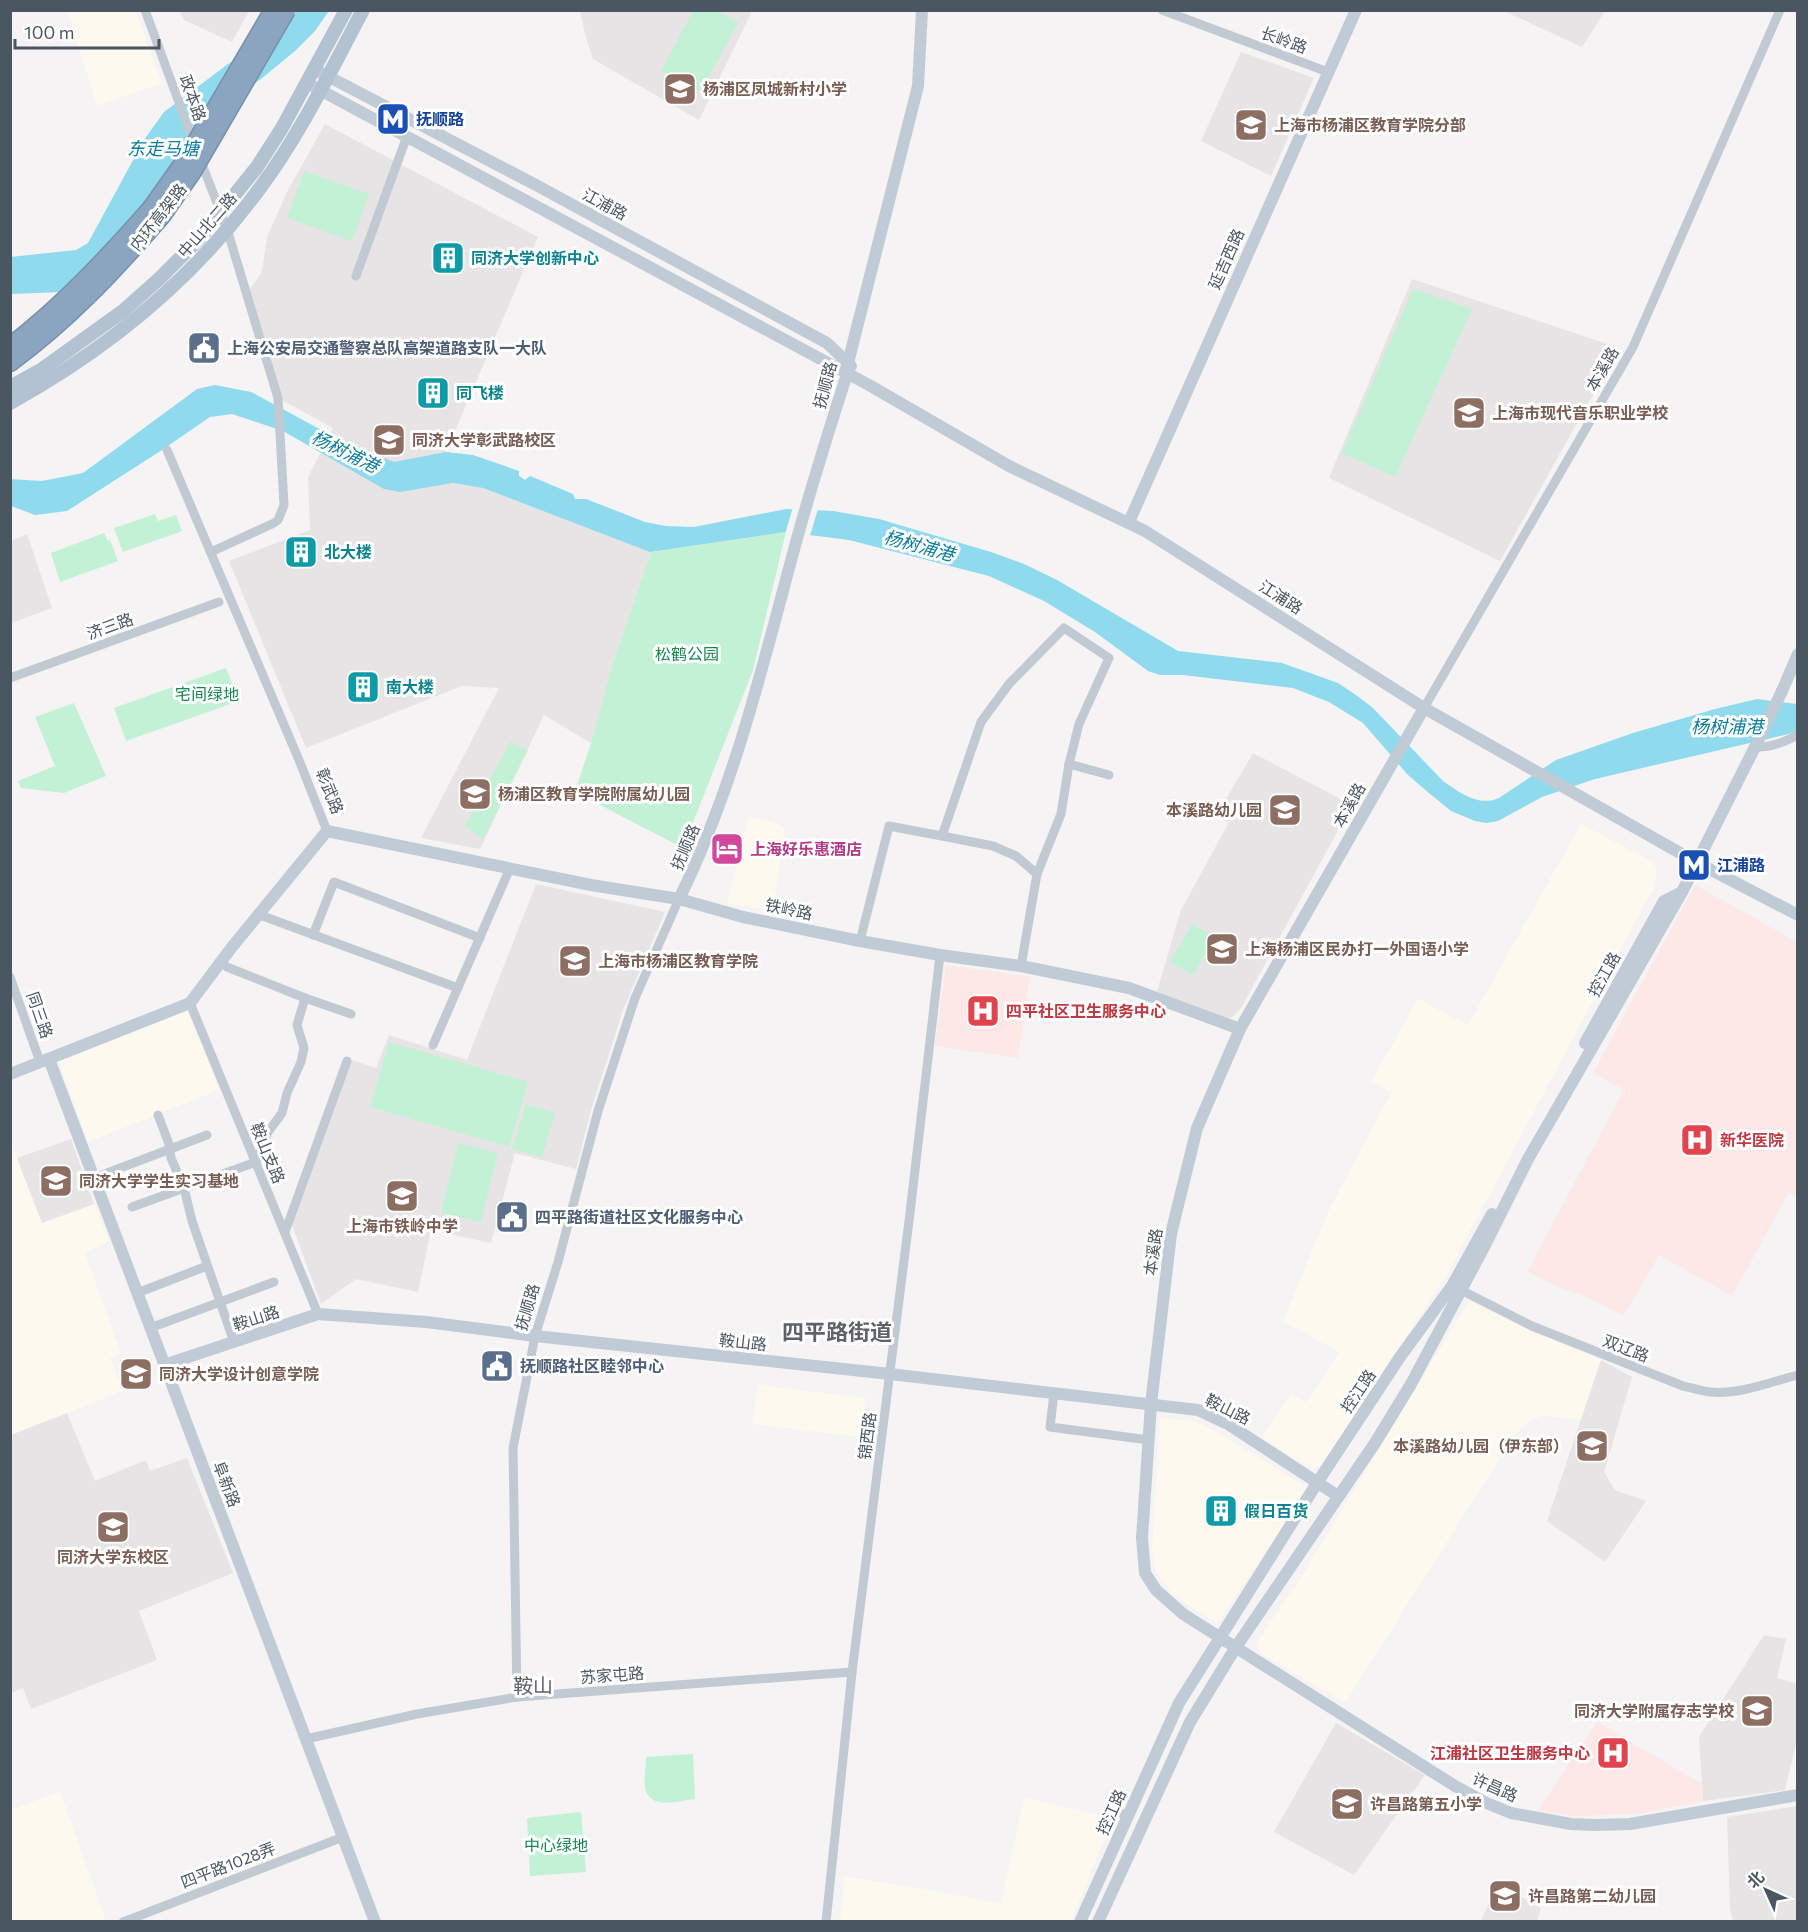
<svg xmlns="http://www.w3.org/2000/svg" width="1808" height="1932" viewBox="0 0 1808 1932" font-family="Commissioner,'Noto Sans SC',sans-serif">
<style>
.commercial{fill:#fdf9ef}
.education{fill:#e6e4e5}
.medical{fill:#fce8e6}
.green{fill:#c3f1d5}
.water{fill:#90daee}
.pier{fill:#f5f3f3}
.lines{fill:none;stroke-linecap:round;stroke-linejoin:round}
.highway-casing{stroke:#7690ad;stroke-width:19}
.street{stroke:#c1cad2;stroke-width:9}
.secondary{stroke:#c1cbd6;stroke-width:12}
.primary{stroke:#b3c2d1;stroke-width:14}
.highway{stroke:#8ba5c1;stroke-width:16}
.highway-bridge-casing{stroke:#7690ad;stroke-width:19;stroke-linecap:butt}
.secondary-bridge{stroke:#c1cbd6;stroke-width:12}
.highway-bridge{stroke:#8ba5c1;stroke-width:16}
.labels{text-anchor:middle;stroke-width:6;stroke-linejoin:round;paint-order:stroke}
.street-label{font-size:16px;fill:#4a5661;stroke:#fff}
.education-label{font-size:16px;font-weight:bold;fill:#785e54;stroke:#fff;text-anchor:start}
.transit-label{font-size:16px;font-weight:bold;fill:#164399;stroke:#fff;text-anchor:start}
.culture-label{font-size:16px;font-weight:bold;fill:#0d838f;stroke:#fff;text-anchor:start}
.service-label{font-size:16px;font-weight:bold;fill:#4e5e75;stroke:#fff;text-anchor:start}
.park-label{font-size:16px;fill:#17864f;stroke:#fff}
.hotel-label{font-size:16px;font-weight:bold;fill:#b23c85;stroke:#fff;text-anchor:start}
.health-label{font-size:16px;font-weight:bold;fill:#be3a42;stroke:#fff;text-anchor:start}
.water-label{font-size:18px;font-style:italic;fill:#0c7c9b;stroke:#fff}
.quarter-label{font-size:20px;fill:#5f6368;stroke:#fff}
.district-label{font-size:22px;font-weight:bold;fill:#5f6368;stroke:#fff}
</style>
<rect width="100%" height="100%" fill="#f5f3f3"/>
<g class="commercial">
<path d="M 67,11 L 136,11 L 162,83 L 97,106 Z"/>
<path d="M 749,816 L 785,827 L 773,911 L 727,903 Z"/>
<path d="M 1581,824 L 1651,861 L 1657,869 L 1655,885 L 1446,1276 L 1322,1464 L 1313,1469 L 1308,1468 L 1262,1437 L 1291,1394 L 1306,1402 L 1339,1352 L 1283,1321 L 1329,1210 L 1391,1093 L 1371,1082 L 1418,999 L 1468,1025 Z"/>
<path d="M 187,1010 L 219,1090 L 88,1142 L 59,1062 Z"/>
<path d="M 10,1140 L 42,1223 L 94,1204 L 109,1241 L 85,1253 L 121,1354 L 110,1358 L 123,1391 L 11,1435 Z"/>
<path d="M 1469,1301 L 1535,1333 L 1601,1360 L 1581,1420 L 1543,1416 L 1533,1419 L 1516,1433 L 1345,1703 L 1260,1653 L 1258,1649 L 1257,1642 L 1303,1574 Z"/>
<path d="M 758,1385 L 866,1398 L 860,1437 L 752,1424 Z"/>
<path d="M 1160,1418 L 1194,1421 L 1217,1432 L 1308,1488 L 1217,1624 L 1172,1594 L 1156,1571 L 1152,1551 Z"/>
<path d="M 60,1791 L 106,1921 L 11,1921 L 11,1810 Z"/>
<path d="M 1024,1798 L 1113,1818 L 1071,1921 L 840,1921 L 845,1876 L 1001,1903 Z"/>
</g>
<g class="education">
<path d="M 179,11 L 249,11 L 232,42 L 184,20 Z"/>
<path d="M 580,11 L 752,11 L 699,120 L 593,59 L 586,38 Z"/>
<path d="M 1504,11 L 1605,11 L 1582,47 Z"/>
<path d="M 1241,52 L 1314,78 L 1271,176 L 1201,141 Z"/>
<path d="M 325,124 L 538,237 L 446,452 L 454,483 L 483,488 L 651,552 L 611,669 L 591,743 L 544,715 L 480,849 L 421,838 L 499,688 L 462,686 L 306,748 L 229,561 L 310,530 L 308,477 L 333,428 L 278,398 L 246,295 L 262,272 L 267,237 L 287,192 Z"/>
<path d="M 1412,279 L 1619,348 L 1500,561 L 1329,478 Z"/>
<path d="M 27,534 L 52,608 L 11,623 L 11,541 Z"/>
<path d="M 1253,753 L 1352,805 L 1241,1008 L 1231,1018 L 1221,1018 L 1155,998 L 1181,910 L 1229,822 L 1217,814 Z"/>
<path d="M 536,884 L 665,912 L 623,1010 L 591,1110 L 576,1169 L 515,1153 L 491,1243 L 431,1230 L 418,1292 L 356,1279 L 321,1304 L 291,1222 L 349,1059 L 376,1068 L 389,1035 L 467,1060 Z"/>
<path d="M 71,1139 L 94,1204 L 42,1223 L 17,1158 Z"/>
<path d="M 1601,1360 L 1632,1377 L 1604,1472 L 1615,1490 L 1646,1501 L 1605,1562 L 1547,1521 Z"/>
<path d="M 67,1413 L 95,1481 L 146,1460 L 150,1471 L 187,1458 L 233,1573 L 139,1611 L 157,1660 L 31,1709 L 23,1688 L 11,1693 L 11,1435 Z"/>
<path d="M 1764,1635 L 1786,1639 L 1777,1678 L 1797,1684 L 1797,1740 L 1785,1790 L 1703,1801 L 1699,1737 Z"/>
<path d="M 1336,1723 L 1425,1775 L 1354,1875 L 1274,1832 Z"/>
<path d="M 1797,1806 L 1797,1921 L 1733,1921 L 1730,1908 L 1727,1817 Z"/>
<path d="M 1497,1884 L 1541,1908 L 1537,1921 L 1481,1921 Z"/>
</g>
<g class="medical">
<path d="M 1695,885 L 1797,942 L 1797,1196 L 1789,1192 L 1732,1296 L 1659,1255 L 1624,1315 L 1577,1292 L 1575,1294 L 1527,1272 L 1624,1090 L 1593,1073 Z"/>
<path d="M 946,965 L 1030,977 L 1018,1058 L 935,1046 Z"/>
<path d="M 1597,1722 L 1702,1784 L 1703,1801 L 1637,1814 L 1572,1816 L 1538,1810 Z"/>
</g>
<g class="green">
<path d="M 693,11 L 717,11 L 738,22 L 701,92 L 661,71 Z"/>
<path d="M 304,171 L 369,194 L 352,241 L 287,218 Z"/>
<path d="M 1413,289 L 1472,309 L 1395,477 L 1342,453 Z"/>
<path d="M 155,514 L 158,521 L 176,515 L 182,531 L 123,552 L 114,528 Z"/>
<path d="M 786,532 L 753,670 L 683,848 L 575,792 L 591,743 L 611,669 L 651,552 Z"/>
<path d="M 104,533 L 108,541 L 110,540 L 118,561 L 60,582 L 51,553 Z"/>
<path d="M 226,668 L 239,701 L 126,741 L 114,708 Z"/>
<path d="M 74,703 L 106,776 L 64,793 L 21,788 L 18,781 L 55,766 L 35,717 Z"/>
<path d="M 510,742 L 528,750 L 483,839 L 465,826 Z"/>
<path d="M 1192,924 L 1215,937 L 1193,975 L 1170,962 Z"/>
<path d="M 389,1042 L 528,1082 L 509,1147 L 370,1107 Z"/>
<path d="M 526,1104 L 555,1113 L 542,1157 L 512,1149 Z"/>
<path d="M 458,1143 L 498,1153 L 481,1222 L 441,1213 Z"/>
<path d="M 693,1754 L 695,1799 C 682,1800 652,1810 646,1791 C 643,1782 646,1767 646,1757 Z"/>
<path d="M 581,1812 L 586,1872 L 530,1876 L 527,1818 Z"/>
</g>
<g class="water">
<path d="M 295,11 L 329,11 L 315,31 L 295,51 L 261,79 L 230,99 L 152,199 L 62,292 L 11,294 L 10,257 L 76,250 L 88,243 L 144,140 L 164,112 L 228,64 L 281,30 Z"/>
<path d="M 215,385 L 251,392 L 338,439 L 394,462 L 446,452 L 473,455 L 519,471 L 519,476 L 525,480 L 530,476 L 573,494 L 575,499 L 586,499 L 645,522 L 666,526 L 694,527 L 786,509 L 833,511 L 879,519 L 991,552 L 1024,564 L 1057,580 L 1178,651 L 1282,663 L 1338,683 L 1356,695 L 1373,708 L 1443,781 C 1460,793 1479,807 1499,798 L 1556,760 L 1633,733 L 1715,709 L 1757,699 L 1797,704 L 1797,732 L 1595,779 L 1542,797 L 1498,821 L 1487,823 L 1475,821 L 1451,811 L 1429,793 L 1408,775 L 1363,723 L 1329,702 L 1293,688 L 1183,675 L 1160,675 L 1148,671 L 1095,632 L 1044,601 L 989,576 L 849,540 L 786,532 L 650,552 L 483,488 L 453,483 L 400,492 L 384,489 L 283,431 L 232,414 L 210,417 L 162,450 L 67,511 L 35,515 L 11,506 L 10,479 L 42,481 L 83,473 L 197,389 Z"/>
</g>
<path class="pier" d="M 793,507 L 818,509 L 810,536 L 785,534 Z"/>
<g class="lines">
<defs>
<g id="highway">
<path d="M 10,346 C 63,305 107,258 151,208"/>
<path d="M 10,363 C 68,321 116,269 162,216"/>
</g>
</defs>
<use href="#highway" class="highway-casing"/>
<g class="street">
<path d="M 145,10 L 195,146"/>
<path d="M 1162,10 L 1328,72"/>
<path d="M 200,159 L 227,229 L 278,398 L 284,505 L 278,520 L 274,523 L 211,552"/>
<path d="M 356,276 L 407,136"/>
<path d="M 167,450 L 299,760 L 327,831"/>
<path d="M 10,678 L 219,602"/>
<path d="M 1424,708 L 1633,347 L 1780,10"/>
<path d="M 1755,747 C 1770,748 1784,742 1798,735"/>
<path d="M 1069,764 L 1109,775"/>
<path d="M 942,836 L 993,846 L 1016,856 L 1037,874"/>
<path d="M 260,915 L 458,988"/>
<path d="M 313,935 L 334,882 L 480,938"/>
<path d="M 860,941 L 889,826 L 942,836 L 981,722 L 1009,684 L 1064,628 L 1109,658 L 1079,724 L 1069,764 L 1061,814 L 1037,874 L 1021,966"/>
<path d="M 10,977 L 40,1062"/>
<path d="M 305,998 L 351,1014"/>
<path d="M 190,1003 L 318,1314"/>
<path d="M 433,1045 L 510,868"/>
<path d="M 158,1115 L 169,1144 L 171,1158 L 184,1188 L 192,1221 L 234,1342"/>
<path d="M 94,1178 L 207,1135"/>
<path d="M 132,1207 L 256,1162 L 268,1132 L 282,1113 L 287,1093 L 301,1062 L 304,1048 L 297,1025 L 305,998 L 227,967"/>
<path d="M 285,1232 L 347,1061"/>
<path d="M 1457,1288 L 1532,1326 L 1683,1386 C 1692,1388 1701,1391 1710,1392 C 1739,1395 1770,1382 1798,1375"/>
<path d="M 137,1293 L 207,1266"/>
<path d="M 150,1328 L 274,1282"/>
<path d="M 1054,1393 L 1050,1427 L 1149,1440"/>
<path d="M 517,1697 L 513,1448 L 535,1336 L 558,1262 L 598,1111 L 635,998 L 679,899"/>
<path d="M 306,1739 L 417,1714 L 517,1697 L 852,1672"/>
<path d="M 1116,1811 L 1127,1816"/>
<path d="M 123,1922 L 343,1837"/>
<path d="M 826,1922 L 852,1672 L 910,1213 L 940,955"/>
</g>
<g class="secondary">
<path d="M 314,69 L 536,185 L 827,343 L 851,366"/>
<path d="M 307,83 L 869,385 L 1009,466 L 1145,531 L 1424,708 L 1696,862 L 1798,915"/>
<path d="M 1129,522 L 1356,10"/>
<path d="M 1782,691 L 1798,654"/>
<path d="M 1424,708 L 1240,1029 L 1197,1128 L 1171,1234 L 1151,1404 L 1142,1538 L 1145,1573 L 1156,1590 L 1183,1614 L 1455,1786 L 1484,1802 L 1511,1813 L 1571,1824 L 1596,1825 L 1630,1824 L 1798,1795"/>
<path d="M 679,899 C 736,784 764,659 798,535 C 813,481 830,427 847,374 L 848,363 L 918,86 L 922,10"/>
<path d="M 1585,1043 L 1664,901 L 1682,892"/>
<path d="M 49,1059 L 375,1922"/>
<path d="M 10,1074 L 190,1003 L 232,947 L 327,831 L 591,885 L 679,899 L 743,917 L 860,941 L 940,955 L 1021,966 L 1129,988 L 1240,1029"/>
<path d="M 164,1365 L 318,1314 L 426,1322 L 535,1336 L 890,1374 L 1198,1410 L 1228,1424 L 1338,1496"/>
<path d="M 1080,1922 L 1179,1703 L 1317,1483 L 1400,1357 L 1452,1286 L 1492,1214"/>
<path d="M 1098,1922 L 1190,1722 L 1236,1647 L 1375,1443 L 1411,1384 L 1483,1249 L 1528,1159 L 1682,892 L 1755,747"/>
</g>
<g class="primary">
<path d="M 10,387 L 41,370 L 123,311 L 159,279 L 199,239 L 257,167 L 282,128 L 346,10"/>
<path d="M 10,403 C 108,349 195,277 260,188 C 301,133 331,70 363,10"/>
</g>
<use href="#highway" class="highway"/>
<defs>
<g id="highway-bridge">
<path d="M 151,208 L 185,160 L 273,10"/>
<path d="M 162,216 L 192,173 L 287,10"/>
</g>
</defs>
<use href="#highway-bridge" class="highway-bridge-casing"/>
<path class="secondary-bridge" d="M 1755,747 L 1782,691"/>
<use href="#highway-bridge" class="highway-bridge"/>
</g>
<defs>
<symbol id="school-square" viewBox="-11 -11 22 22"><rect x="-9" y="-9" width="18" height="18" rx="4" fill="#8d6e63" stroke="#fff"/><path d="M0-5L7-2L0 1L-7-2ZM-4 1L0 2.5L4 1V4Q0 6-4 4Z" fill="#fff"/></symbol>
<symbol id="metro-square" viewBox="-11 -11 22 22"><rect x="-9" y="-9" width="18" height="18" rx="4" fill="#1a4fb4" stroke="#fff"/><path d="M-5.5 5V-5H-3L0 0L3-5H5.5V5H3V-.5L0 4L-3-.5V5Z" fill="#fff"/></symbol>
<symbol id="building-square" viewBox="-11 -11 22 22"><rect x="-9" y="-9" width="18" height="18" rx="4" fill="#0f9aa8" stroke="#fff"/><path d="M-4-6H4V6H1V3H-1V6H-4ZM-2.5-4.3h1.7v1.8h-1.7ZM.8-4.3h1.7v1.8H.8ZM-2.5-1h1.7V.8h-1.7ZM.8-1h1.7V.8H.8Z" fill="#fff"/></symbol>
<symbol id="civic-square" viewBox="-11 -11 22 22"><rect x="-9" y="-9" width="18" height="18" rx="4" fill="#5c6f8a" stroke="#fff"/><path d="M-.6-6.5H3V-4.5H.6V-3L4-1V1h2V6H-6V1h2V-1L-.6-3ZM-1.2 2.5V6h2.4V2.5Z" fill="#fff"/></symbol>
<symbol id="university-square" viewBox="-11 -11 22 22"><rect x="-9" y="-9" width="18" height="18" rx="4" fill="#8d6e63" stroke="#fff"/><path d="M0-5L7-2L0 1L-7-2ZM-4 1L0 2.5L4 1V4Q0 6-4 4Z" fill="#fff"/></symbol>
<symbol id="hotel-square" viewBox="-11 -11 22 22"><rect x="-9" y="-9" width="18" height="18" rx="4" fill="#d1479c" stroke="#fff"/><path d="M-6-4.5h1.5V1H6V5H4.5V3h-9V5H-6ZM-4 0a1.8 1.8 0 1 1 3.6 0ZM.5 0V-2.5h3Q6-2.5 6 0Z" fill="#fff"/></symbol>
<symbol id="hospital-square" viewBox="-11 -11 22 22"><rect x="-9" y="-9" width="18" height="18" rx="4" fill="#e0444e" stroke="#fff"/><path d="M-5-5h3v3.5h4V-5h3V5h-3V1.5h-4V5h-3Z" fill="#fff"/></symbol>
</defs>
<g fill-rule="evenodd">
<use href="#school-square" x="661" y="70" width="38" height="38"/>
<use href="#metro-square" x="374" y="100" width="38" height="38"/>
<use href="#school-square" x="1232" y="106" width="38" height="38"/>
<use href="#building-square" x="429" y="239" width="38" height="38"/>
<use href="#civic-square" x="185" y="329" width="38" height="38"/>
<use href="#building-square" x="414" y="374" width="38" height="38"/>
<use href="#school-square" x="1450" y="394" width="38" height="38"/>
<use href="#university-square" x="370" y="421" width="38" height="38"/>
<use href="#building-square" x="282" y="533" width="38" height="38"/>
<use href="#building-square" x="344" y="668" width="38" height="38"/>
<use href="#school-square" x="456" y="775" width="38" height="38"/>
<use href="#school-square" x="1266" y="791" width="38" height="38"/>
<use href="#hotel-square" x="708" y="830" width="38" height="38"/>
<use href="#metro-square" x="1675" y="846" width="38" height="38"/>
<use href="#school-square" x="1203" y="930" width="38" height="38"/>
<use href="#school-square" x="556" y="942" width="38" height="38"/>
<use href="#hospital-square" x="964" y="992" width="38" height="38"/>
<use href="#hospital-square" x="1678" y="1121" width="38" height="38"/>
<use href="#school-square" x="37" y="1162" width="38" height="38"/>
<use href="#school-square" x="383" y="1177" width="38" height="38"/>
<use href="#civic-square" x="493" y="1198" width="38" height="38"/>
<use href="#civic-square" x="478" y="1347" width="38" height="38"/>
<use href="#school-square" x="117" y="1355" width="38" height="38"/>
<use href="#school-square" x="1573" y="1427" width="38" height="38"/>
<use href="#building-square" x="1202" y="1492" width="38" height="38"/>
<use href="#school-square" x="94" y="1508" width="38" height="38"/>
<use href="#school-square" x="1738" y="1692" width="38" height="38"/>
<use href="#hospital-square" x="1594" y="1734" width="38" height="38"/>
<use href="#school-square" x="1328" y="1785" width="38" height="38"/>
<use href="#school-square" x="1486" y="1877" width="38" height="38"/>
</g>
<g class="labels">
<g class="street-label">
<text transform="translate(1284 40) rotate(20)" y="6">长岭路</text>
<text transform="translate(193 98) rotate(70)" y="6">政本路</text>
<text transform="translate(605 204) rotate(28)" y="6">江浦路</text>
<text transform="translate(158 217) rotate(-52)" y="6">内环高架路</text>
<text transform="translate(207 225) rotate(-49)" y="6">中山北二路</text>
<text transform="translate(1226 259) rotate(-66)" y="6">延吉西路</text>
<text transform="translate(1602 369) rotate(-60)" y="6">本溪路</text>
<text transform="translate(825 385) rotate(-75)" y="6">抚顺路</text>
<text transform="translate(1281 597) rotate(32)" y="6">江浦路</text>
<text transform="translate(110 626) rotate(-20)" y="6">济三路</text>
<text transform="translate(330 791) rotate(69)" y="6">彰武路</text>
<text transform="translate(1349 805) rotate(-61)" y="6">本溪路</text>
<text transform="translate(685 847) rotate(-67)" y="6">抚顺路</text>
<text transform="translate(789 909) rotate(12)" y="6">铁岭路</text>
<text transform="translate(1604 974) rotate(-61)" y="6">控江路</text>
<text transform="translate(40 1015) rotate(71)" y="6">同三路</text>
<text transform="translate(268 1153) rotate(68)" y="6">鞍山支路</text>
<text transform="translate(1153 1252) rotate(-82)" y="6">本溪路</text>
<text transform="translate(527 1307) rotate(-73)" y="6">抚顺路</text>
<text transform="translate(256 1318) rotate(-18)" y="6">鞍山路</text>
<text transform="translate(743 1342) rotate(6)" y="6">鞍山路</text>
<text transform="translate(1626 1348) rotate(21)" y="6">双辽路</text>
<text transform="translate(1358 1391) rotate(-56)" y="6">控江路</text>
<text transform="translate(1228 1409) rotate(26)" y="6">鞍山路</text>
<text transform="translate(867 1436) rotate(-83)" y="6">锦西路</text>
<text transform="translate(227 1484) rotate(69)" y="6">阜新路</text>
<text transform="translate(612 1675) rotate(-4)" y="6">苏家屯路</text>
<text transform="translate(1495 1787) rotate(24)" y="6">许昌路</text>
<text transform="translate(1111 1812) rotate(-66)" y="6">控江路</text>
<text transform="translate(228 1865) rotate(-21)" y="6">四平路1028弄</text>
</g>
<g class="education-label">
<text x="703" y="95">杨浦区凤城新村小学</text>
<text x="1274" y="131">上海市杨浦区教育学院分部</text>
<text x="1492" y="419">上海市现代音乐职业学校</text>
<text x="412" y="446">同济大学彰武路校区</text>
<text x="498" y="800">杨浦区教育学院附属幼儿园</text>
<text x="1262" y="816" text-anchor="end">本溪路幼儿园</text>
<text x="1245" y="955">‌上海杨浦区民办打一外国语小学</text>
<text x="598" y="967">上海市杨浦区教育学院</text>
<text x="79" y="1187">同济大学学生实习基地</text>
<text x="402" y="1232" text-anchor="middle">上海市铁岭中学</text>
<text x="159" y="1380">同济大学设计创意学院</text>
<text x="1569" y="1452" text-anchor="end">本溪路幼儿园（伊东部）</text>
<text x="113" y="1563" text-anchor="middle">同济大学东校区</text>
<text x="1734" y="1717" text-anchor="end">同济大学附属存志学校</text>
<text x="1370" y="1810">许昌路第五小学</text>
<text x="1528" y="1902">许昌路第二幼儿园</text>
</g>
<g class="transit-label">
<text x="416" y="125">抚顺路</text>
<text x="1717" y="871">江浦路</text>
</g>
<g class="culture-label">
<text x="471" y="264">同济大学创新中心</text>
<text x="456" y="399">同飞楼</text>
<text x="324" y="558">北大楼</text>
<text x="386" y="693">南大楼</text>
<text x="1244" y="1517">假日百货</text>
</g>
<g class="service-label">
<text x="227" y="354">上海公安局交通警察总队高架道路支队一大队</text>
<text x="535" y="1223">四平路街道社区文化服务中心</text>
<text x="520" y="1372">抚顺路社区睦邻中心</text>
</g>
<g class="park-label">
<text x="687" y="660">松鹤公园</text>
<text x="207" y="700">宅间绿地</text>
<text x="556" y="1851">中心绿地</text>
</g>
<g class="hotel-label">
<text x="750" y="855">上海好乐惠酒店</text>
</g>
<g class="health-label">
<text x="1006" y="1017">四平社区卫生服务中心</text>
<text x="1720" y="1146">新华医院</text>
<text x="1590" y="1759" text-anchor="end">江浦社区卫生服务中心</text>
</g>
<g class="water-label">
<text x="163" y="155">东走马塘</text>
<text transform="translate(345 452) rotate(26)" y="6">杨树浦港</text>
<text transform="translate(919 546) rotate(15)" y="6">杨树浦港</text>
<text x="1727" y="733">杨树浦港</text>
</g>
<g class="quarter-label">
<text x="533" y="1693">鞍山</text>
</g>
<g class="district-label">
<text x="837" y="1340">四平路街道</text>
</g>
</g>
<rect width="1808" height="1932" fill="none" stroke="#4a5661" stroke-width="24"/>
<g transform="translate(1766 1890) rotate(315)" stroke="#ffffff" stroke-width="4.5" paint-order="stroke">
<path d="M0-4.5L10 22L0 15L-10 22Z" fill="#4a5661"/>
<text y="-9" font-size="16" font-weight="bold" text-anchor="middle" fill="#4a5661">北</text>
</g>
<path d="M15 39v9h144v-9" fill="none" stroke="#4a5661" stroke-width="3"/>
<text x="24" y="39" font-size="18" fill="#4a5661" stroke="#ffffff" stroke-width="4.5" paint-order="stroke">100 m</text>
</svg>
